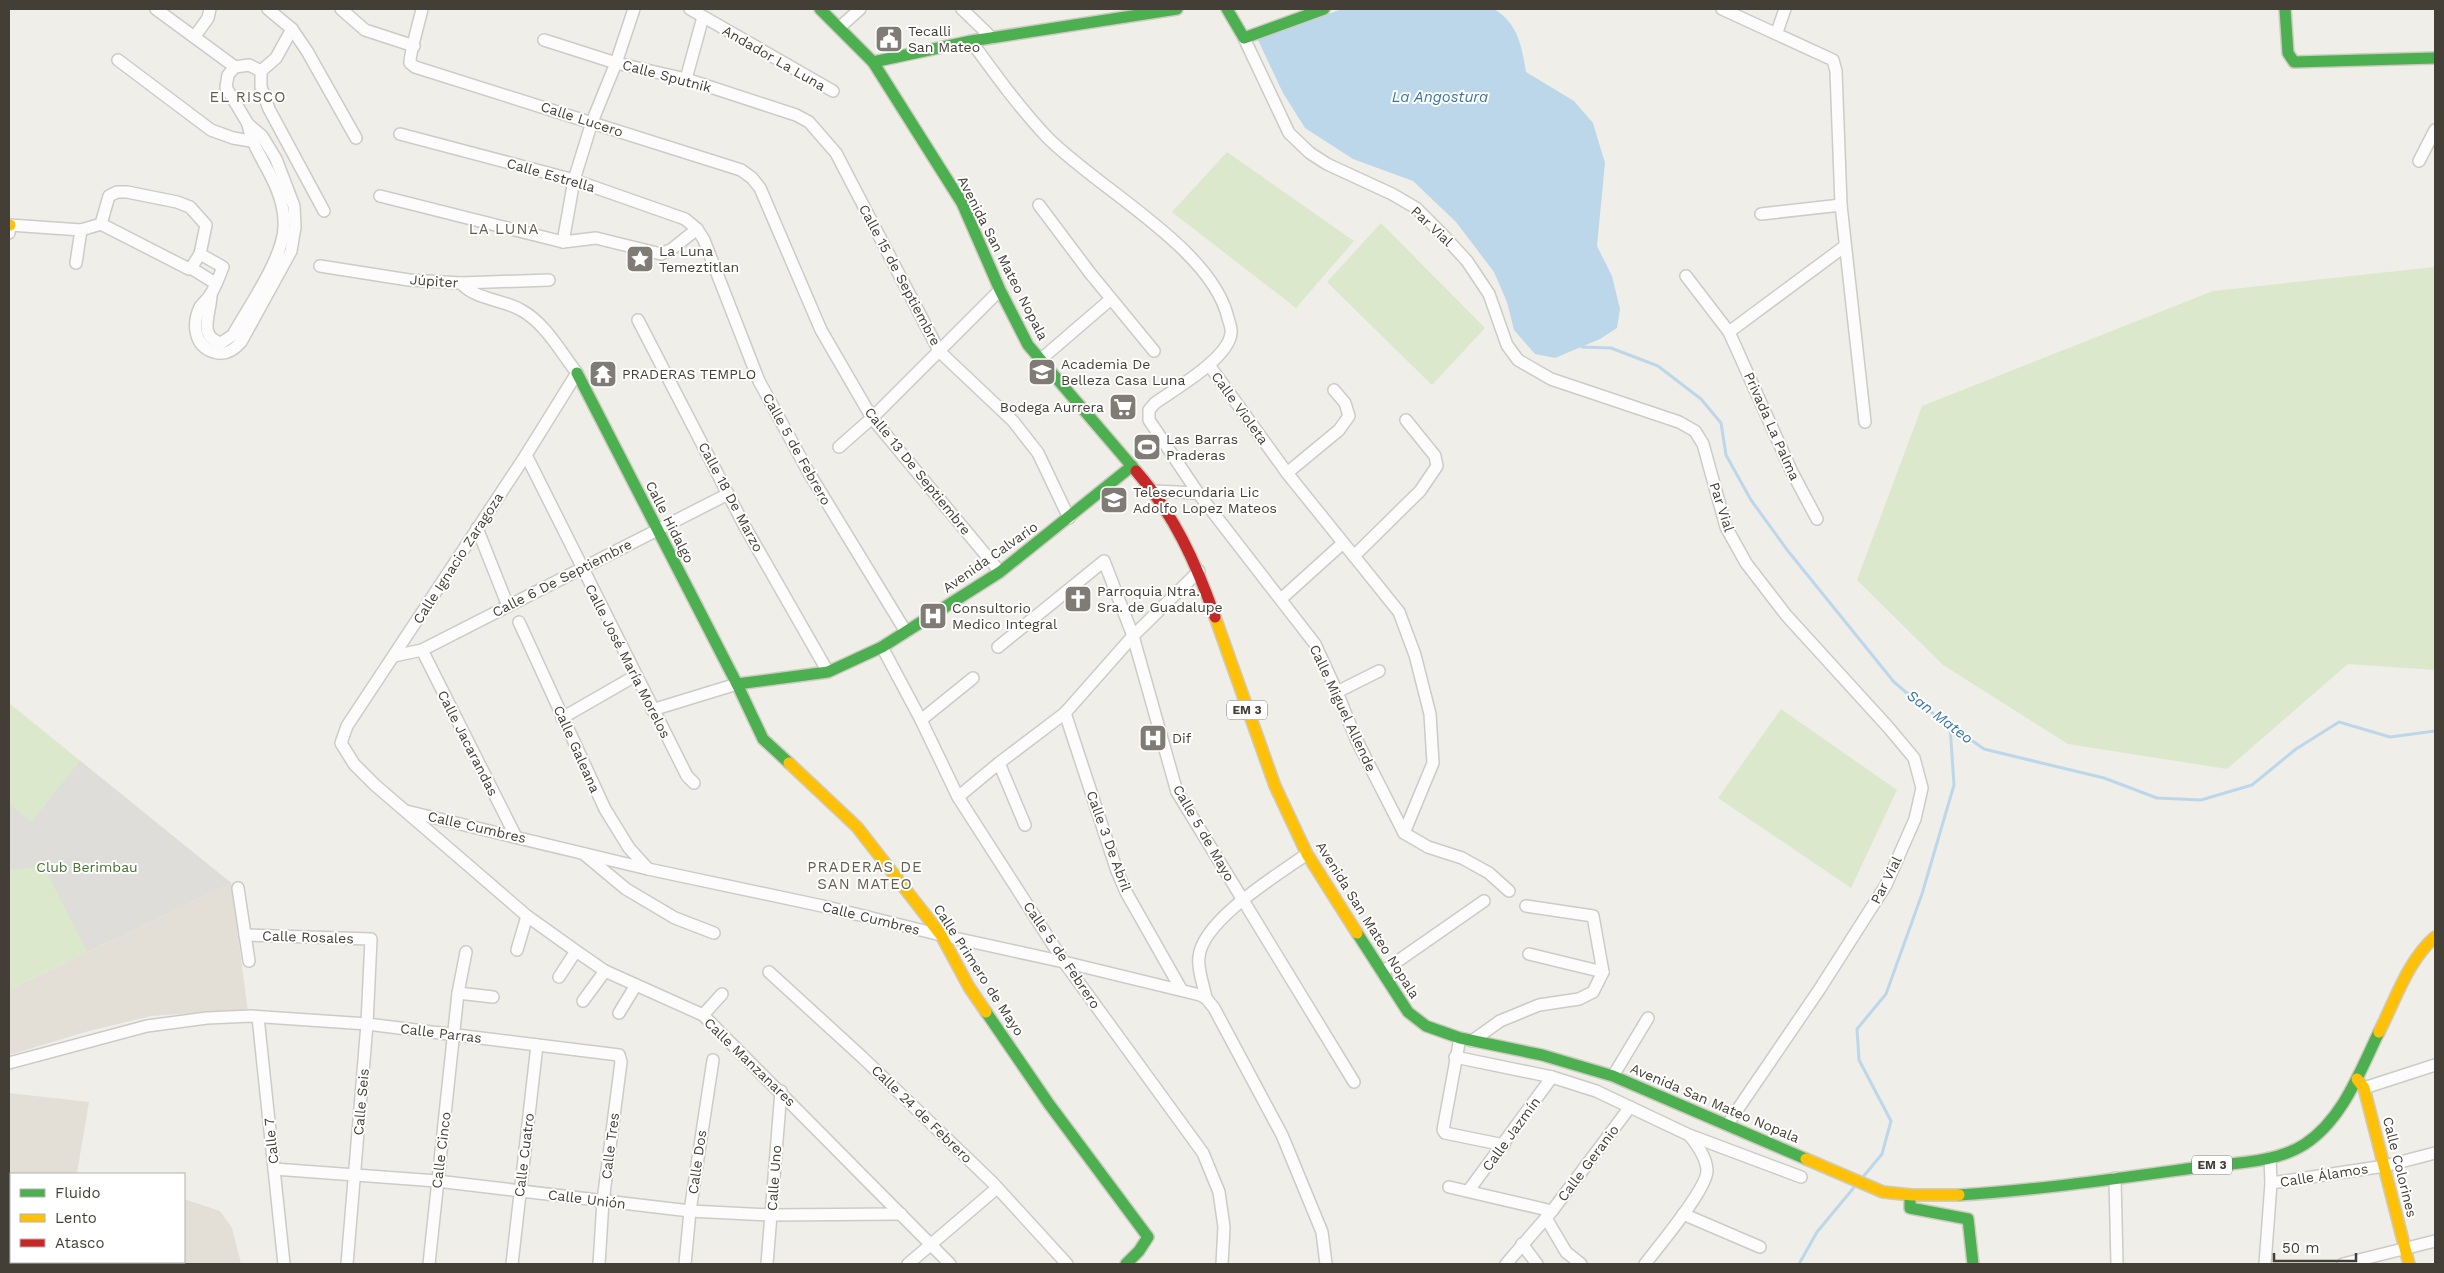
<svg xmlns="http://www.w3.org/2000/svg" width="2444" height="1273" viewBox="0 0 2444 1273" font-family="'Work Sans',sans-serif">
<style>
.residential{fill:#e3dfd7}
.green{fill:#dce8cb}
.parking{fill:#deddd9}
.water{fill:#bdd7ea}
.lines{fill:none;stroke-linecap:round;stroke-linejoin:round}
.stream{stroke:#bdd7ea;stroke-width:3}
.street-casing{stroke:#cdcbc7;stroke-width:14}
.fast-casing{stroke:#cecbc0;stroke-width:14}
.slow-casing{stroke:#cecbc0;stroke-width:14}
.jam-casing{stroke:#cecbc0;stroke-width:14}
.street{stroke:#fdfcfc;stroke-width:11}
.fast{stroke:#4caf50;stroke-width:11}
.slow{stroke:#ffc107;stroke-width:11}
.jam{stroke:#c62828;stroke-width:11}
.labels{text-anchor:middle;stroke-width:4;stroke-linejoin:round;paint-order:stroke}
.shield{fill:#fff;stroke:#7c7972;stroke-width:1}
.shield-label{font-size:12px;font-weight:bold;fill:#443f36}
.poi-label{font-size:14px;fill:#443f36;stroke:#fff;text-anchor:start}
.street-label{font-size:14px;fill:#443f36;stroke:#fff}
.park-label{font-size:14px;fill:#46712e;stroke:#fff}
.neighbourhood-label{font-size:15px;letter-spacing:1px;fill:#665d4e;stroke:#fff}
.water-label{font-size:15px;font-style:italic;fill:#3875a7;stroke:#fff}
</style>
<rect width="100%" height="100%" fill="#efeee9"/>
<g class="residential">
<path d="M 231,883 L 248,1012 L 210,1012 L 151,1016 L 89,1031 L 9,1055 L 9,990 Z"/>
<path d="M 9,1093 L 89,1102 L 77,1173 L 79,1174 L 11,1174 L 11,1262 L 184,1262 L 184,1199 L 220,1211 L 232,1228 L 241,1264 L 9,1264 Z"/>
</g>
<g class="green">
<path d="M 1227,152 L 1354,241 L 1296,308 L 1172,212 Z"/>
<path d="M 1381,223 L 1485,328 L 1432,385 L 1327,282 Z"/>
<path d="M 2435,267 L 2435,670 L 2348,664 L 2227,769 L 2068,744 L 1943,665 L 1857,580 L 1922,406 L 2213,291 Z"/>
<path d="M 9,703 L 231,883 L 9,990 Z"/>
<path d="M 1781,709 L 1897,790 L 1851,888 L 1718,798 Z"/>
</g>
<path class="parking" d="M 80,761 L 231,883 L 87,952 L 43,865 L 15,870 L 9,869 L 9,804 L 31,822 Z"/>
<path class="water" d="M 1342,9 L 1494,9 C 1518,23 1522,47 1526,72 L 1574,101 L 1593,123 L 1605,163 L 1597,246 L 1612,276 L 1620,309 L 1617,328 L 1600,339 L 1555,358 L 1535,354 L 1514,330 L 1507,302 L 1494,272 L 1456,222 L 1413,181 L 1353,159 L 1305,128 L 1283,93 L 1258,40 Z"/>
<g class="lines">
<g class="stream">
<path d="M 1582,347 L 1611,348 L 1658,366 L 1701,399 L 1721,423 L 1726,455 L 1751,500 L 1788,551 L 1894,682 L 1921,705 L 1984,749 L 2104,778 L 2157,798 L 2201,800 L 2252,785 L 2296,749 L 2339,722 L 2390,737 L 2435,731"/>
<path d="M 1863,1177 L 1882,1154 L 1891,1121 L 1859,1060 L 1857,1029 L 1886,994 L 1922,894 L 1954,785 L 1950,726"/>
<path d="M 1799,1264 L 1817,1232 L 1856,1185"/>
</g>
<defs>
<g id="street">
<path d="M 156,9 L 235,67"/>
<path d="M 268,9 L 292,29 L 307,51 L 356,138"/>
<path d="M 341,9 L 365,30 L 414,46"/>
<path d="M 422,9 C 420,19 409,56 410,63 L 415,67 L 741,170 L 752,178 L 760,188 L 821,330 L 872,418 L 1000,572"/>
<path d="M 690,9 L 833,91"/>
<path d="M 962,9 L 992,38"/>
<path d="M 1722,9 L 1833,60 L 1836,71 L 1841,205 L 1865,422"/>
<path d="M 840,27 L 860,9"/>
<path d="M 1777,32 L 1785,9"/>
<path d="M 195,36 L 208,18 L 210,9"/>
<path d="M 1244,38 L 1289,133 L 1310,153 L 1327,164 L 1392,194 L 1416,208 L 1443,235 L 1467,261 L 1489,294 L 1507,345 L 1518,360 L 1551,379 L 1679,422 L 1695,431 L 1703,444 L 1726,527 L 1746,563 L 1786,615 L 1888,727 L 1914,758 L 1922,788 L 1915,819 L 1886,885 L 1819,990 L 1727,1125"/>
<path d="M 544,40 L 616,63 L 686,79 L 796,115 L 809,122 L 836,153 L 939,351 L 1013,421 L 1038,453 L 1069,518"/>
<path d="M 971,41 C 995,74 1018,106 1046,136 C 1095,187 1212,248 1228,318 C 1229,322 1232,328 1231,333 C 1229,358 1175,389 1155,403 L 1149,410 L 1149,420 L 1198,493 L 1315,644 L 1337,692 L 1356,739 L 1404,833 L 1428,847 L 1462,858 L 1489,873 L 1509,891"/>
<path d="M 118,60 L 211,130 L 233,138 L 251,141 L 255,139"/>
<path d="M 261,71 L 261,87 L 269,109 L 324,211"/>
<path d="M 686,79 L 703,17"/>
<path d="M 400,134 L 574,180 L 685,219 L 697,229 L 704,240 L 759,381 L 809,473 L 906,632"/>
<path d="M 2419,161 L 2435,130"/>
<path d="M 380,196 L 563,242 L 596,238 L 661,254 L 672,249 L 697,229"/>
<path d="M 1039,205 L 1090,273 L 1154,351"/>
<path d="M 1761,214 L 1841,205"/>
<path d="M 9,233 L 10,225 L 81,230 L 101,224 L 189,269 L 191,268 L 200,254 L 206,225 L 190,207 L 177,202 L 127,192 L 117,192 L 109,196 L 101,224"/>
<path d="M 563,242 L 574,180 L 592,122 L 616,63 L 634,9"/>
<path d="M 200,254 L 223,267 C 219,276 216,287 210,295 C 207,300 203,303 200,307 C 192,324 194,346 214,352 C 225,356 234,350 241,342 L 291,251 L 295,227 L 294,206 L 276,159 L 262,136 L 248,124 L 226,87 L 228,75 L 235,67 L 249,65 L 261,71 L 276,58 L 292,29"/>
<path d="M 76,263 L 81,230"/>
<path d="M 320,266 L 409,280 L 461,283 L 549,280"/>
<path d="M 191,268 L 215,283"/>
<path d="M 1686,276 L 1729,332 L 1792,472 L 1817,519"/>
<path d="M 461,283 C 476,300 502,299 521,310 C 545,323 560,351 577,373 L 526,455 L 347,726 L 341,743 L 354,764 L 375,785 L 527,916 L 576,951 L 605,971 L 703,1015 L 950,1264"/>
<path d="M 211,295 C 211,312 197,337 221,343 L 233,335 C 249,306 282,260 284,228 C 285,214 281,199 276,187 C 267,165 252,147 248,124"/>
<path d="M 638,320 L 744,525 L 828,672"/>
<path d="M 1729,332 L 1845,246"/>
<path d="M 1040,360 L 1111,299"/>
<path d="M 1209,365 L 1287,473 L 1399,612 L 1415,655 L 1430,714 L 1433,763 L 1404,833"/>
<path d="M 839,447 L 872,418 L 1000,290"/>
<path d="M 526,455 L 687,776 L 694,783"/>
<path d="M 1287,473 L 1339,430 L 1349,416 L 1345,403 L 1334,390"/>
<path d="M 1154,491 L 1198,493"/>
<path d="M 477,528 L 508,606"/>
<path d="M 1354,556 L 1420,491 L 1437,466 L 1435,456 L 1406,420"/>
<path d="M 1281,599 L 1343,543"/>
<path d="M 519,622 L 605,809 L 629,848 L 648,869"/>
<path d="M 882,647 L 921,720 L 958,797 L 1064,962 L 1203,1153 L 1219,1192 L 1224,1227 L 1222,1264"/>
<path d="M 998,647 L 1104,561 L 1133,636 L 1177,792 L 1354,1082"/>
<path d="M 422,650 L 515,835"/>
<path d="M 394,656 L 422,650 L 728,494"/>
<path d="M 1337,692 L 1379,671"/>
<path d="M 652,710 L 737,684"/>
<path d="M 1065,713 L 1117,871 L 1126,892 L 1181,989"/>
<path d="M 562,718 L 635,676"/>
<path d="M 921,720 L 973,678"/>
<path d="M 999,763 L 1025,825"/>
<path d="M 958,797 L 999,763 L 1065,713 L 1133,636 L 1199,571"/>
<path d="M 406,811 L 648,869 L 827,907 L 941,935 L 1064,962 L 1200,995 L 1206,998 L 1214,1008 L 1282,1135 L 1322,1232 L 1326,1264"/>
<path d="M 584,854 L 626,889 L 675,918 L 714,933"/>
<path d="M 238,888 L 249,961"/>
<path d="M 245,935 L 371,939 L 367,1024 L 347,1264"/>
<path d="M 517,950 L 527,916"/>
<path d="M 1529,954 L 1603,972"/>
<path d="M 769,972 L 862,1057 L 992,1182 L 1067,1264"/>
<path d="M 1382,972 L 1484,901"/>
<path d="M 559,977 L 576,951"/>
<path d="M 458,993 L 493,997"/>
<path d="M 1206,998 C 1204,986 1197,969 1199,957 C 1202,920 1279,874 1307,854"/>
<path d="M 583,1001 L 605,971"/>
<path d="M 619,1013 L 636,985"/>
<path d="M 703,1015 L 722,994"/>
<path d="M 258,1017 L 284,1264"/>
<path d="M 1460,1038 L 1443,1130 L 1445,1133 L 1504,1145"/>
<path d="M 1472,1041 L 1500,1021 L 1539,1005 L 1579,999 L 1593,992 L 1603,972 L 1593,916 L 1526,906"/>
<path d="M 1455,1057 L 1552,1077 L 1596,1091 L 1689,1135 L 1801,1177"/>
<path d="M 9,1063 L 147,1026 L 207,1018 L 251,1016 L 367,1024 L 619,1055 L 621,1062 L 603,1201 L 599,1264"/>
<path d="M 1613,1076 L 1648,1018"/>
<path d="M 2364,1088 L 2435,1065"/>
<path d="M 274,1169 L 437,1181 L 690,1211 L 771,1215 L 901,1214"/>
<path d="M 2115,1178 L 2117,1264"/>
<path d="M 2271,1183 L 2385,1166 L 2435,1153"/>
<path d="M 1449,1187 L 1552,1211"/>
<path d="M 1469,1190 L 1552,1077"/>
<path d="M 1683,1214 L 1760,1247"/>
<path d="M 1546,1218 L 1566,1252 L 1581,1264"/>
<path d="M 1522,1244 L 1537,1264"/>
<path d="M 429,1264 L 458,993 L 466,952"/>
<path d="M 512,1264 L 537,1045"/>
<path d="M 685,1264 L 690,1211 L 713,1060"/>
<path d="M 767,1264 L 781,1091"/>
<path d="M 908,1264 L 997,1188"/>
<path d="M 1506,1264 L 1552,1211 L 1630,1107"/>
<path d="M 1645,1264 C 1658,1247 1708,1188 1707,1170 C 1706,1157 1698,1146 1690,1136"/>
<path d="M 2265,1264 L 2271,1183 L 2270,1158"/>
<path d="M 2343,1264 L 2435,1241"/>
</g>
<g id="fast">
<path d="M 820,9 L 873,62 L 962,203 L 1000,290 L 1028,345 L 1136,471"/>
<path d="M 1227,9 L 1244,38 L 1324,9"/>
<path d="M 2285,9 L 2288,53 L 2294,62 L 2435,58"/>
<path d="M 873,62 L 971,41 L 1177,9"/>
<path d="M 577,373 L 737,684 L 763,739 L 789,763"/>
<path d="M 737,684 L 828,672 L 882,647 L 1000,572 L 1132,466"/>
<path d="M 1357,933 L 1408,1012 L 1426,1026 L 1460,1038 L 1542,1055 L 1613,1076 L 1806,1159"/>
<path d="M 986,1012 L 1049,1104 L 1148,1237 L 1139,1251 L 1126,1264"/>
<path d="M 1959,1195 C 2040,1190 2121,1178 2201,1167 C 2234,1163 2276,1163 2305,1144 C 2343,1119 2360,1071 2379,1032"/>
<path d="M 1910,1197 L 1910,1208 L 1968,1219 L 1973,1264"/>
</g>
<g id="slow">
<path d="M 9,225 L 10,225"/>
<path d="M 1215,617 L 1275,786 L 1307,854 L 1357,933"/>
<path d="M 789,763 L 857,827 L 941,935 L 969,987 L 986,1012"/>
<path d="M 2379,1032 C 2395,1001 2408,960 2435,937"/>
<path d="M 2357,1079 L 2364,1088 L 2409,1264"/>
<path d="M 1806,1159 L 1883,1192 L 1912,1195 L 1959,1195"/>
</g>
<path id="jam" d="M 1136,471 C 1174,514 1196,563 1215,617"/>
</defs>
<use href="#street" class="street-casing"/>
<use href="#fast" class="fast-casing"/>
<use href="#slow" class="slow-casing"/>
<use href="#jam" class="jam-casing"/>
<use href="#street" class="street"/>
<use href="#fast" class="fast"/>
<use href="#slow" class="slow"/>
<use href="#jam" class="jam"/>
</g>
<defs>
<symbol id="civic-square" viewBox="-11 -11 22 22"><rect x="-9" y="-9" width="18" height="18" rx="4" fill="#807c75" stroke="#fff"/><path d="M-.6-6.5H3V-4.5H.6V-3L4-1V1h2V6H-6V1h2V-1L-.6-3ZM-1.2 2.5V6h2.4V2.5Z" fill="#fff"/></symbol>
<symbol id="sight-square" viewBox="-11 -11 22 22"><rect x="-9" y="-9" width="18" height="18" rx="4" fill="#807c75" stroke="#fff"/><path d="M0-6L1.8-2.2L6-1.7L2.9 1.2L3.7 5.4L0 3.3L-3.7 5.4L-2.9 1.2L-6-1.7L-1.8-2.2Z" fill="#fff"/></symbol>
<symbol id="school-square" viewBox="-11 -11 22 22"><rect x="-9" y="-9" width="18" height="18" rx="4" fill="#807c75" stroke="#fff"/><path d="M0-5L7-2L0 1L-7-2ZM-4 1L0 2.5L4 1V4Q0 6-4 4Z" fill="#fff"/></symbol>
<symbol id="temple-square" viewBox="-11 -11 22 22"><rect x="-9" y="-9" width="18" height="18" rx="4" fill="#807c75" stroke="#fff"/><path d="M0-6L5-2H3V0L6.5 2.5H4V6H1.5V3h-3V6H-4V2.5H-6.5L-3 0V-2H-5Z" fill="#fff"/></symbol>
<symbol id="supermarket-square" viewBox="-11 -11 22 22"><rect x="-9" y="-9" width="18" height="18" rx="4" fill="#807c75" stroke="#fff"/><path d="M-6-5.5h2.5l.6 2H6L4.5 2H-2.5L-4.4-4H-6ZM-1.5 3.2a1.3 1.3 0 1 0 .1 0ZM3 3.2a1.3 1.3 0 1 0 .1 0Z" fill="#fff"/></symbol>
<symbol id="stadium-square" viewBox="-11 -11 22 22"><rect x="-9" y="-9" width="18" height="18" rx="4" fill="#807c75" stroke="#fff"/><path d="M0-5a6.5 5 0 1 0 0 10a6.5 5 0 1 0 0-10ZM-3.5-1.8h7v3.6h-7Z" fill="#fff"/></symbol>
<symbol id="church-square" viewBox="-11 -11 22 22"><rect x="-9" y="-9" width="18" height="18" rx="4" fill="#807c75" stroke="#fff"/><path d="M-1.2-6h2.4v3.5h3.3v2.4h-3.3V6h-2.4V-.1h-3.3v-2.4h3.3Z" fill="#fff"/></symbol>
<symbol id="hospital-square" viewBox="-11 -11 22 22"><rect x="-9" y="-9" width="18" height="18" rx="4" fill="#807c75" stroke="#fff"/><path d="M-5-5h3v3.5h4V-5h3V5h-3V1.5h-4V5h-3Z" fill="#fff"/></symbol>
</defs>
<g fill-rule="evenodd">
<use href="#civic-square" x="873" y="23" width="32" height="32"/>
<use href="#sight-square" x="624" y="243" width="32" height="32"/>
<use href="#school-square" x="1026" y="356" width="32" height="32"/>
<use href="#temple-square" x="587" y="358" width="32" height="32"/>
<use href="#supermarket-square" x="1107" y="391" width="32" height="32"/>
<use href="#stadium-square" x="1131" y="431" width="32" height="32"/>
<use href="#school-square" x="1098" y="484" width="32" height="32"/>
<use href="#church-square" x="1062" y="583" width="32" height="32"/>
<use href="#hospital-square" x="917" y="600" width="32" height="32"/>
<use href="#hospital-square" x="1137" y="722" width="32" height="32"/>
</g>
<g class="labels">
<g class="shield">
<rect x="1227" y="700.5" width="40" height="19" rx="4"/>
<rect x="2192" y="1155.5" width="40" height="19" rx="4"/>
</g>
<g class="shield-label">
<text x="1247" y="714">EM 3</text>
<text x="2212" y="1169">EM 3</text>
</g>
<g class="poi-label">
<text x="908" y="36">Tecalli<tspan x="908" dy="16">San Mateo</tspan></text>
<text x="659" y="256">La Luna<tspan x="659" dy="16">Temeztitlan</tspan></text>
<text x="1061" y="369">Academia De<tspan x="1061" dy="16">Belleza Casa Luna</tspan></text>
<text x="622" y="379">PRADERAS TEMPLO</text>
<text x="1104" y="412" text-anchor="end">Bodega Aurrera</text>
<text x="1166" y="444">Las Barras<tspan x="1166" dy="16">Praderas</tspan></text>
<text x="1133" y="497">Telesecundaria Lic<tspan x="1133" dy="16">Adolfo Lopez Mateos</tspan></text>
<text x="1097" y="596">Parroquia Ntra.<tspan x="1097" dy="16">Sra. de Guadalupe</tspan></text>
<text x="952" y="613">Consultorio<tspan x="952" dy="16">Medico Integral</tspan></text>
<text x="1172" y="743">Dif</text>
</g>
<g class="street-label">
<text transform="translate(774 58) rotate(30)" y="5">Andador La Luna</text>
<text transform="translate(667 76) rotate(15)" y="5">Calle Sputnik</text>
<text transform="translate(582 119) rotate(18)" y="5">Calle Lucero</text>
<text transform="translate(551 175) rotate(16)" y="5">Calle Estrella</text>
<text transform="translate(1432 226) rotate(43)" y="5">Par Vial</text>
<text transform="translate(1003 258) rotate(63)" y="5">Avenida San Mateo Nopala</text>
<text transform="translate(900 275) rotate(62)" y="5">Calle 15 de Septiembre</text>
<text transform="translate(434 281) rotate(4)" y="5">Júpiter</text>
<text transform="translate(1240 408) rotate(54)" y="5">Calle Violeta</text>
<text transform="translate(1772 426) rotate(66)" y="5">Privada La Palma</text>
<text transform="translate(797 449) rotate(61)" y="5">Calle 5 de Febrero</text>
<text transform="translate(918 471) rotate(51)" y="5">Calle 13 De Septiembre</text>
<text transform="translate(731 497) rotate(62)" y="5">Calle 18 De Marzo</text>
<text transform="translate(1722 507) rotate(72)" y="5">Par Vial</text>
<text transform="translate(670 522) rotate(63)" y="5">Calle Hidalgo</text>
<text transform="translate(990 557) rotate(-35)" y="5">Avenida Calvario</text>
<text transform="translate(458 558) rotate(-57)" y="5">Calle Ignacio Zaragoza</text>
<text transform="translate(562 578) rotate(-27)" y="5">Calle 6 De Septiembre</text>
<text transform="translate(628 661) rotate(63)" y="5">Calle José María Morelos</text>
<text transform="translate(1343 708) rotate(65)" y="5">Calle Miguel Allende</text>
<text transform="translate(468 743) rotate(63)" y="5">Calle Jacarandas</text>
<text transform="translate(577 749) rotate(66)" y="5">Calle Galeana</text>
<text transform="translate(477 827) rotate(13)" y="5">Calle Cumbres</text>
<text transform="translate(1204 833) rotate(60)" y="5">Calle 5 de Mayo</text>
<text transform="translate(1109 841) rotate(70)" y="5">Calle 3 De Abril</text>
<text transform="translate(1886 880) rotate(-63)" y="5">Par Vial</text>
<text transform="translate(871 918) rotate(14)" y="5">Calle Cumbres</text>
<text transform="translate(1368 920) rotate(58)" y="5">Avenida San Mateo Nopala</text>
<text transform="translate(308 937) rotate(2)" y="5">Calle Rosales</text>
<text transform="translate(1062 955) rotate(56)" y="5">Calle 5 de Febrero</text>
<text transform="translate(979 970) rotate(57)" y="5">Calle Primero de Mayo</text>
<text transform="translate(441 1033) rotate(7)" y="5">Calle Parras</text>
<text transform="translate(750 1062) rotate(44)" y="5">Calle Manzanares</text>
<text transform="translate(361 1102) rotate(-85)" y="5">Calle Seis</text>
<text transform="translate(1715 1103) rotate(23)" y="5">Avenida San Mateo Nopala</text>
<text transform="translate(922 1114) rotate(44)" y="5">Calle 24 de Febrero</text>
<text transform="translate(1511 1134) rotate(-54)" y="5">Calle Jazmín</text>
<text transform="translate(271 1141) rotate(-96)" y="5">Calle 7</text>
<text transform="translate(610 1146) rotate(-83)" y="5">Calle Tres</text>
<text transform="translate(441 1150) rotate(-83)" y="5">Calle Cinco</text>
<text transform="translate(524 1155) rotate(-83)" y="5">Calle Cuatro</text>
<text transform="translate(697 1162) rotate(-82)" y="5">Calle Dos</text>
<text transform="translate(1588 1163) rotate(-53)" y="5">Calle Geranio</text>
<text transform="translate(2400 1167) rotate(76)" y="5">Calle Colorines</text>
<text transform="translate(2324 1175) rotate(-9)" y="5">Calle Álamos</text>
<text transform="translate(774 1178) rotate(-86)" y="5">Calle Uno</text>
<text transform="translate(587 1199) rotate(7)" y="5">Calle Unión</text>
</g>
<g class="park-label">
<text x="87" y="872">Club Berimbau</text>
</g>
<g class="neighbourhood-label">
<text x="248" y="102">EL RISCO</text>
<text x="504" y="234">LA LUNA</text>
<text x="865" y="872">PRADERAS DE<tspan x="865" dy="17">SAN MATEO</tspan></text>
</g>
<g class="water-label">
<text x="1440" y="102">La Angostura</text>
<text transform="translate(1940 717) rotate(37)" y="5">San Mateo</text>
</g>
</g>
<rect width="2444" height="1273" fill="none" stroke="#443f36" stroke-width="20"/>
<rect x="10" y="1173" width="175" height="90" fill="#ffffff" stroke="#b4b2af"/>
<rect x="20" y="1189" width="25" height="8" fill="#4caf50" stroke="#b4b2af"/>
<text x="55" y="1198" font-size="15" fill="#443f36">Fluido</text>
<rect x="20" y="1214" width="25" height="8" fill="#ffc107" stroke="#b4b2af"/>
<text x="55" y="1223" font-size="15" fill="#443f36">Lento</text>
<rect x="20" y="1239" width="25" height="8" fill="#c62828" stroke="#b4b2af"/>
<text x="55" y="1248" font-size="15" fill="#443f36">Atasco</text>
<path d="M2274 1253v8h82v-8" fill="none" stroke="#443f36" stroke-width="2.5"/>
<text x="2282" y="1253" font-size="15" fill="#443f36" stroke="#ffffff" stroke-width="4" paint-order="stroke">50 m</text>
</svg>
